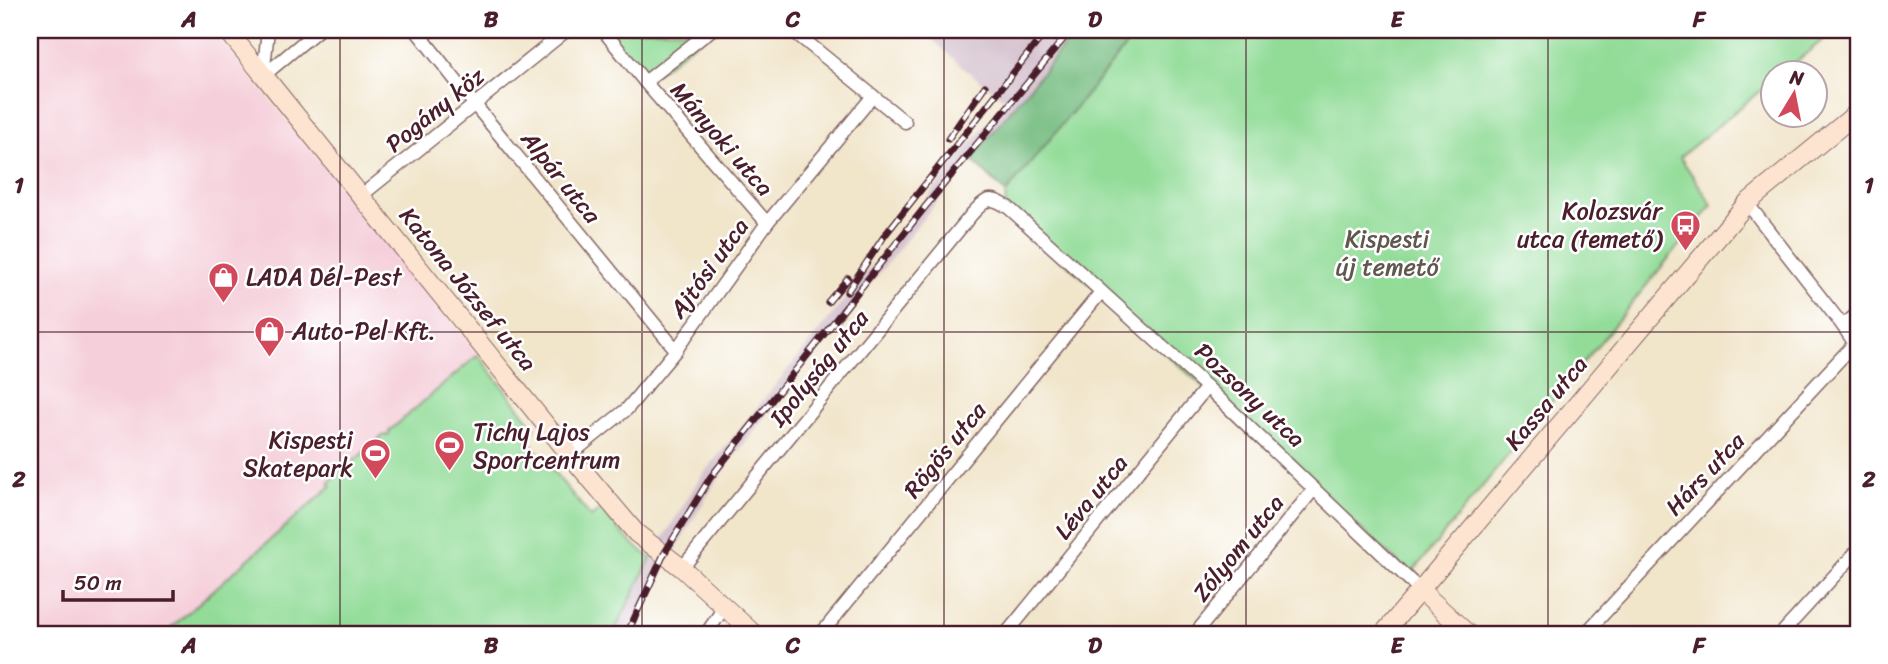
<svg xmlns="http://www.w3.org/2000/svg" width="1888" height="664" viewBox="0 0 1888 664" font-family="Sriracha,sans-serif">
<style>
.built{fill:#f5cfda}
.industrial{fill:#d1bdcb}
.green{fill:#92dc98;stroke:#6e7e62;stroke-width:2}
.forest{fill:#75bc80;stroke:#606e56;stroke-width:2}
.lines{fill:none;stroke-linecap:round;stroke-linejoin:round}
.street-casing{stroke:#846463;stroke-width:15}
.secondary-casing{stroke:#846463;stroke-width:20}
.street{stroke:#fff;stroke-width:12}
.secondary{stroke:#fde4d1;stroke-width:18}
.rail-casing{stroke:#4a1f2b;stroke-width:7}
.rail{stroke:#fff;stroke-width:4.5;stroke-dasharray:13;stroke-linecap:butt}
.grid{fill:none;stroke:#4a1f2b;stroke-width:2;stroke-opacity:0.55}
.labels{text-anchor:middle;stroke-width:5;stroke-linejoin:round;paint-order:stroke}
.street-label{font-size:24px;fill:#4a1f2b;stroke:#fff}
.poi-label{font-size:24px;fill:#4a1f2b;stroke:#fff;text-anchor:start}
.park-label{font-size:24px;fill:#60584c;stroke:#fff}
.neatline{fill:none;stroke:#4a1f2b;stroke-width:2.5}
.grid-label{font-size:23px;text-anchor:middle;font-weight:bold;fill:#4a1f2b}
</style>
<rect width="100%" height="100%" fill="#fff"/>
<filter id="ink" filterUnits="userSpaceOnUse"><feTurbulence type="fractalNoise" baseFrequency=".0143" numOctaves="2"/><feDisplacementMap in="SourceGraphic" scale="14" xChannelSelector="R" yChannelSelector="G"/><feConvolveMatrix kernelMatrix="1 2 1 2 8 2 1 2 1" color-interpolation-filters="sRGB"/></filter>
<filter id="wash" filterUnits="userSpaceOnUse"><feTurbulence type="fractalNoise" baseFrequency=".00686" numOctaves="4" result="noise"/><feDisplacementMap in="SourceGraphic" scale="28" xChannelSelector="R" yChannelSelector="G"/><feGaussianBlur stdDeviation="1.57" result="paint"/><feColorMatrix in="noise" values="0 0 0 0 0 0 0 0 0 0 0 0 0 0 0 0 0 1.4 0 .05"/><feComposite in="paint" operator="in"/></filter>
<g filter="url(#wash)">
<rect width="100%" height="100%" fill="#f1e5ca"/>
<path class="built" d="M 30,30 L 213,30 L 478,355 L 164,634 L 30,634 Z"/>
<path class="industrial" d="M 922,30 L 1077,30 L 929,211 L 762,420 L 715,483 L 664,569 L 634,634 L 613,634 L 651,558 L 700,478 L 1006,100 L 966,70 Z"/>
<g class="green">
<path d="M 603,30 L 711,30 L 645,82 Z"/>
<path d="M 1139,30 L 1835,30 L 1782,73 L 1772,74 L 1772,81 L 1680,157 L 1712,205 L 1411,574 L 1005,208 L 1006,193 Z"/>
<path d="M 478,355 L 535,428 L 525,437 L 591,517 L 601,509 C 616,528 632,545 651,558 L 613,634 L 164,634 L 331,486 L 329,482 L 384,435 L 386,436 L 390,433 L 389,431 Z"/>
</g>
<path class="forest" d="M 1077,30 L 1139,30 L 1006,193 L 971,159 Z"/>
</g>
<g filter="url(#ink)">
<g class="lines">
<defs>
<g id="street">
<path d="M 416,30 L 475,105 L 676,350"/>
<path d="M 603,30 L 645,82 L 767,223"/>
<path d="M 792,30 L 905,122"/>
<path d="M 263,76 L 318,30"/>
<path d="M 263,76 L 268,30"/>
<path d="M 645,82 L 711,30"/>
<path d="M 362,195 L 567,30"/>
<path d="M 1747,203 L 1843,326 L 1858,348"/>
<path d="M 1843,326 L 1858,313"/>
<path d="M 570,455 L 627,409 L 676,350 L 767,223 L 873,96"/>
<path d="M 682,568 L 972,214 C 987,198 990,195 1009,208 L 1207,387 L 1420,590"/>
<path d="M 706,634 L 725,606"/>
<path d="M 821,634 L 1101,292"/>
<path d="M 1006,634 L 1207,387"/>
<path d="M 1195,634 L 1314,489"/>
<path d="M 1585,634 L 1855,343"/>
<path d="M 1781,634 L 1858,550"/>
</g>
<g id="secondary">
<path d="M 227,30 L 570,455 L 636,533 L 682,568 L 754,634"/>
<path d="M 1420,590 L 1468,634"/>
<path d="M 1383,634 L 1747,203 L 1858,112"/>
</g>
</defs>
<use href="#street" class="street-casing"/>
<use href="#secondary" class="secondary-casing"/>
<use href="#street" class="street"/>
<use href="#secondary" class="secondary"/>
<defs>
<g id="rail">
<path d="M 948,139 L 985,86"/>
<path d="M 847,292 L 885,235 L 1047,30"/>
<path d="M 828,302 L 848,278"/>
<path d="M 627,634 L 664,554 L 710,478 L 925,207 L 1071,30"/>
</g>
</defs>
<use href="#rail" class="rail-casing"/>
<use href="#rail" class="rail"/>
</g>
</g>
<path class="grid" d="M 340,30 L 340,634M 642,30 L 642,634M 944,30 L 944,634M 1246,30 L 1246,634M 1548,30 L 1548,634M 30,332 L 1858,332"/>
<defs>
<symbol id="bus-pin" viewBox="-11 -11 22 30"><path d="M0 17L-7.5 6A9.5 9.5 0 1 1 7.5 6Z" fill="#d1495b" stroke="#fff"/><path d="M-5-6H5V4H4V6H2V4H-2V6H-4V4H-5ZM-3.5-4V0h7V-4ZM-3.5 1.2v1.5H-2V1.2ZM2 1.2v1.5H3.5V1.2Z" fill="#fff"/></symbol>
<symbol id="shop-pin" viewBox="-11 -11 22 30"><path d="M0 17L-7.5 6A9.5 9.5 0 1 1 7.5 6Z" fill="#d1495b" stroke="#fff"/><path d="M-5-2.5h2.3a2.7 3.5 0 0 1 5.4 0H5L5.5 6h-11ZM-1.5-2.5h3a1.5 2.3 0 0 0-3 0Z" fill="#fff"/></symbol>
<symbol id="stadium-pin" viewBox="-11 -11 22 30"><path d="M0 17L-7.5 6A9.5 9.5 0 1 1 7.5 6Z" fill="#d1495b" stroke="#fff"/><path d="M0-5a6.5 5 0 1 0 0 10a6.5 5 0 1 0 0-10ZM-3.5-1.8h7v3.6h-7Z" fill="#fff"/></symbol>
</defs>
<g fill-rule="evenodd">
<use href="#bus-pin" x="1668" y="208" width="35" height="47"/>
<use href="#shop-pin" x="206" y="260" width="35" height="47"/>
<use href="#shop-pin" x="252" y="314" width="35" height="47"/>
<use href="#stadium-pin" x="432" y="428" width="35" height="47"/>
<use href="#stadium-pin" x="358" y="436" width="35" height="47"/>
</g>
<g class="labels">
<g class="street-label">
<text transform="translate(435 110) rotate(-39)" y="8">Pogány köz</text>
<text transform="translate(722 139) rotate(49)" y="8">Mányoki utca</text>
<text transform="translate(561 177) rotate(51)" y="8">Alpár utca</text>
<text transform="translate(709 268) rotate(-54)" y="8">Ajtósi utca</text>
<text transform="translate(468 289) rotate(51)" y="8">Katona József utca</text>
<text transform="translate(819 368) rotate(-51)" y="8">Ipolyság utca</text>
<text transform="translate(1250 395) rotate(43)" y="8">Pozsony utca</text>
<text transform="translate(1546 403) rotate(-50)" y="8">Kassa utca</text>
<text transform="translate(945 450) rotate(-51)" y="8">Rögös utca</text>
<text transform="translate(1705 474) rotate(-47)" y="8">Hárs utca</text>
<text transform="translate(1091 497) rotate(-51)" y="8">Léva utca</text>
<text transform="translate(1238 548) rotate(-51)" y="8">Zólyom utca</text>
</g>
<g class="poi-label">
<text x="1662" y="219" text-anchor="end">Kolozsvár<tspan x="1662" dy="28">utca (temető)</tspan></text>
<text x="246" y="285">LADA Dél-Pest</text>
<text x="292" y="339">Auto-Pel Kft.</text>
<text x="473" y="440">Tichy Lajos<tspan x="473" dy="28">Sportcentrum</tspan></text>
<text x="353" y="448" text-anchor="end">Kispesti<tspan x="353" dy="28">Skatepark</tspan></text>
</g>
<g class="park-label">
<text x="1387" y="247">Kispesti<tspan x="1387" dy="28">új temető</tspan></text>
</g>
</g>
<rect width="1888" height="664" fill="none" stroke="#fff" stroke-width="77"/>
<g transform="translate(1794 94) rotate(10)"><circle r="33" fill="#ffffff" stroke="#b7a5aa" stroke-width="2"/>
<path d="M0-5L12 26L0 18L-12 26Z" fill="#d1495b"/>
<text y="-10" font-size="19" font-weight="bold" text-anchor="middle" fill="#4a1f2b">N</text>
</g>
<path d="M63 590v10h110v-10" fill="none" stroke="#4a1f2b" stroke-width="3.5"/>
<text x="74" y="590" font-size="21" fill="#4a1f2b" stroke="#ffffff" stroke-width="5" paint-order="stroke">50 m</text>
<rect x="38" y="38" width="1812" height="588" class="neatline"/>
<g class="grid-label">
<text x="189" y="27">A</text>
<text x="491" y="27">B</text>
<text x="793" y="27">C</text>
<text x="1095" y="27">D</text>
<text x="1397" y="27">E</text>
<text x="1699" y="27">F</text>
<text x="19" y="193">1</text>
<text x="1869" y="193">1</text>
<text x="19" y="487">2</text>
<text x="1869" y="487">2</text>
<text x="189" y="653">A</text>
<text x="491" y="653">B</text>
<text x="793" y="653">C</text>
<text x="1095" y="653">D</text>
<text x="1397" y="653">E</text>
<text x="1699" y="653">F</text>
</g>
</svg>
